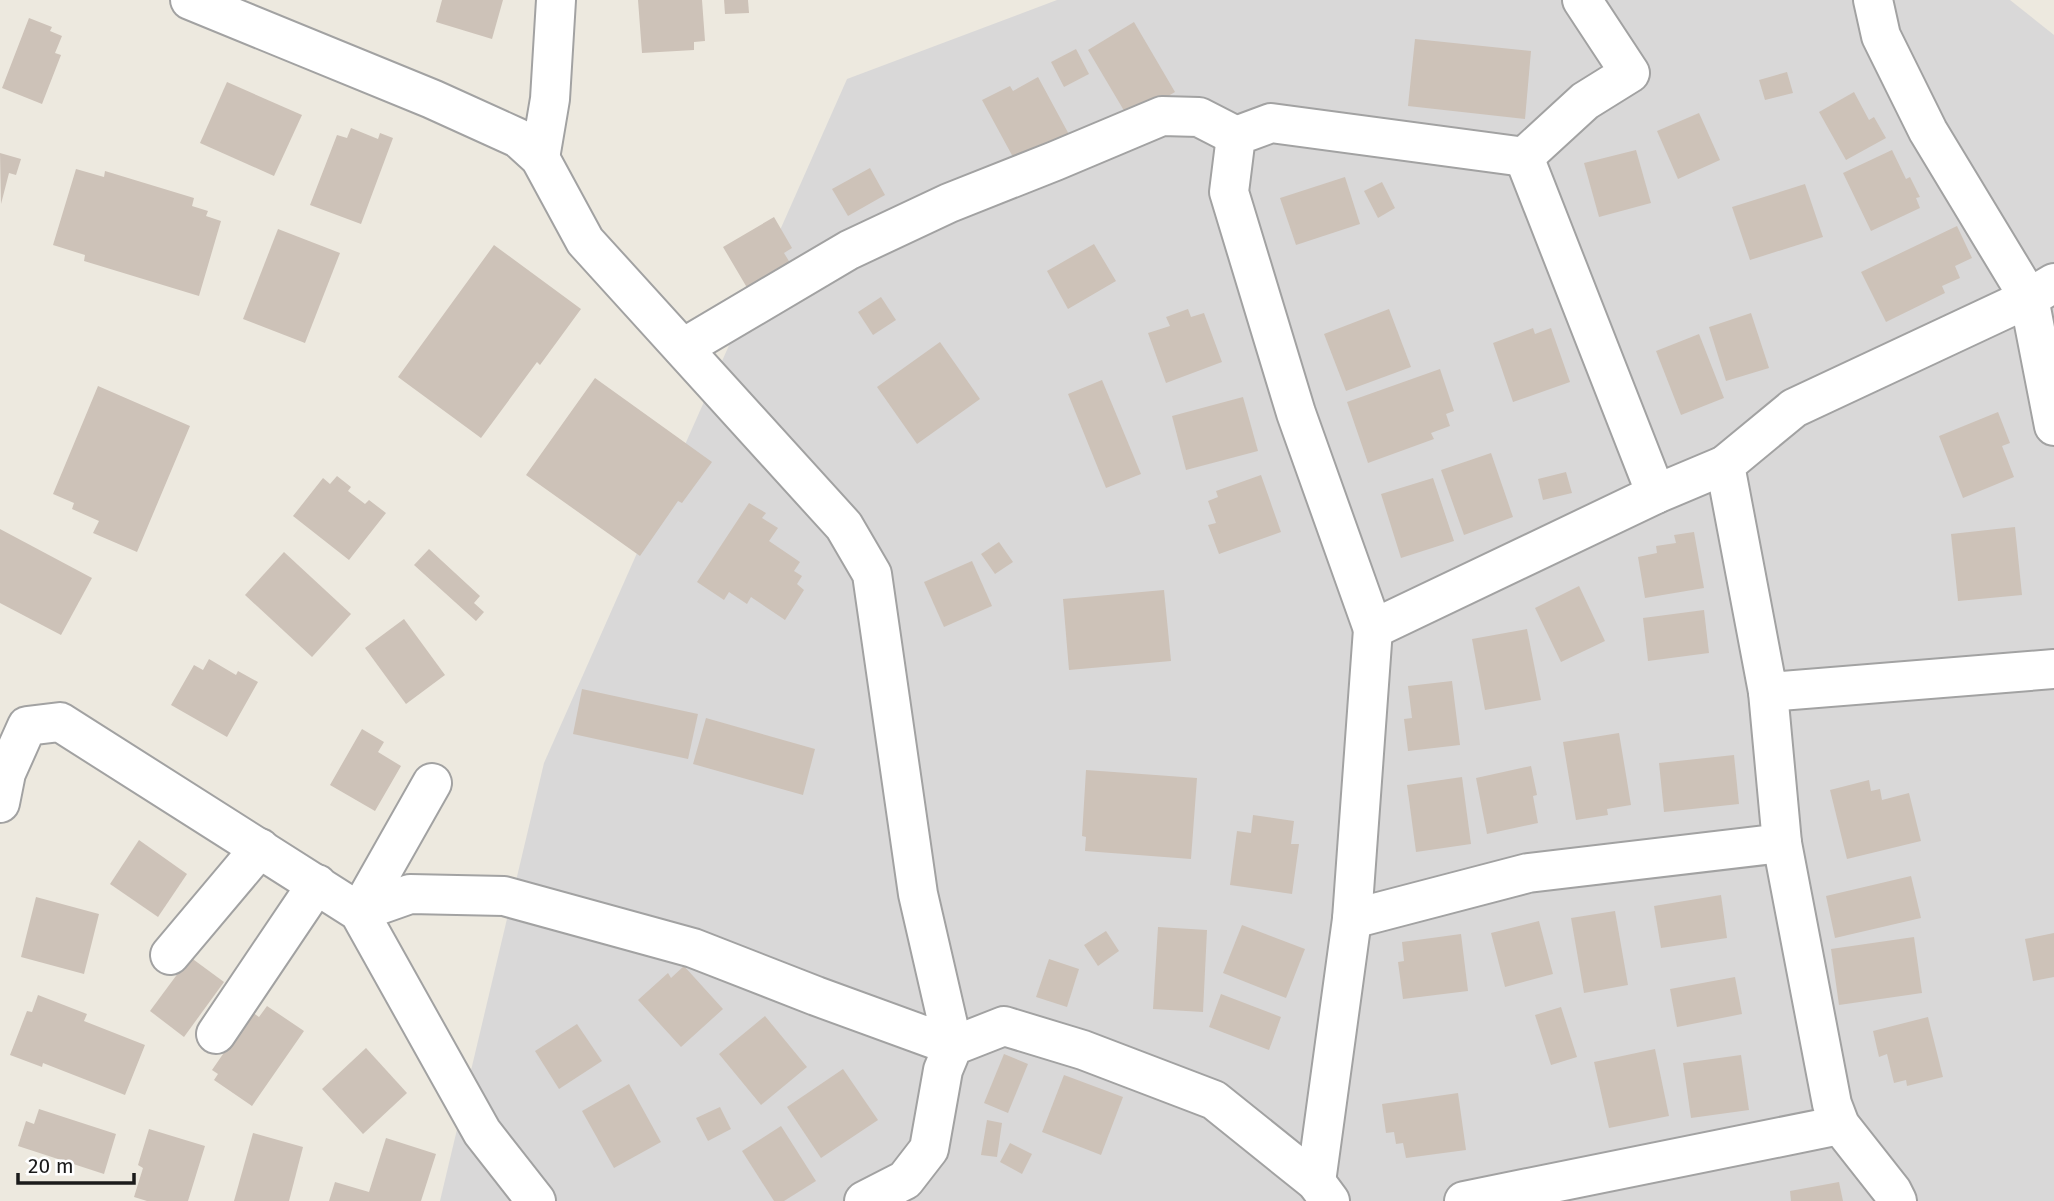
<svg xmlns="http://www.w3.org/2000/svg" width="2054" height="1201" viewBox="0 0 2054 1201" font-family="'Fira Sans',sans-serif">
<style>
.residential{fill:#d9d8d8}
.building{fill:#cdc2b8}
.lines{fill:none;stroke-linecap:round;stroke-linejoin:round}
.street-casing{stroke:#a2a2a2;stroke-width:42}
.street{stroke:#fff;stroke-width:38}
</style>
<rect width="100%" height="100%" fill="#ede9df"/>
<path class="residential" d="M 1057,0 L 2010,0 L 2054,35 L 2054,1201 L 440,1201 L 544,763 L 847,79 Z"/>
<g class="building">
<path d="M 442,0 L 503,0 L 492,39 L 436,22 Z"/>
<path d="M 638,0 L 702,0 L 705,41 L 694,42 L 694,50 L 642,53 Z"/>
<path d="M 724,0 L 748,0 L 749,13 L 725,14 Z"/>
<path d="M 29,18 L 52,27 L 50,31 L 62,36 L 55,53 L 61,55 L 42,104 L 2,88 Z"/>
<path d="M 1134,22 L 1175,92 L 1129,119 L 1088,50 Z"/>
<path d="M 1415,39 L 1531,51 L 1525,119 L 1408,106 Z"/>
<path d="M 1076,49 L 1089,74 L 1064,87 L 1051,62 Z"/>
<path d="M 1787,72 L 1793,93 L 1765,100 L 1759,80 Z"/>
<path d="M 1038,77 L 1072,140 L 1019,168 L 982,100 L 1010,86 L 1013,91 Z"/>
<path d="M 227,82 L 302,115 L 274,176 L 200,143 Z"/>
<path d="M 1854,92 L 1869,120 L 1874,117 L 1886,138 L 1846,160 L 1819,112 Z"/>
<path d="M 1699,113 L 1720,160 L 1678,179 L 1657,131 Z"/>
<path d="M 351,128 L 378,139 L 380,133 L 393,138 L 361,224 L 310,205 L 337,135 L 347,138 Z"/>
<path d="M 1636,150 L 1651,203 L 1599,217 L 1584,163 Z"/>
<path d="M 1892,150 L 1906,179 L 1910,177 L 1920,197 L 1916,198 L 1920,208 L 1871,231 L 1843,173 Z"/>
<path d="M 0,153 L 21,159 L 16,175 L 9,173 L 1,204 Z"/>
<path d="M 870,168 L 885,195 L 848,216 L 832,189 Z"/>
<path d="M 76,169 L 104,177 L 105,171 L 194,198 L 192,206 L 208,211 L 206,216 L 221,221 L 199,296 L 84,261 L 85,255 L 53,245 Z"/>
<path d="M 1345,177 L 1360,224 L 1296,245 L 1280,198 Z"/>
<path d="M 1382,182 L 1395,208 L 1378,218 L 1364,191 Z"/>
<path d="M 1805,184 L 1823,237 L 1750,260 L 1732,207 Z"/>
<path d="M 774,217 L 792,248 L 784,253 L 792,266 L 749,291 L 723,247 Z"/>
<path d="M 1957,226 L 1972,258 L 1955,266 L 1960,278 L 1942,286 L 1945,293 L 1886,322 L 1861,272 Z"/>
<path d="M 278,229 L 340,253 L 305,343 L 243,319 Z"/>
<path d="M 1094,244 L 1116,281 L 1068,309 L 1047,271 Z"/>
<path d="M 494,245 L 581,309 L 540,365 L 537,362 L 481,438 L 398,377 Z"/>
<path d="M 881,297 L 896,320 L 873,335 L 858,312 Z"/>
<path d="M 1188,309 L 1191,317 L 1204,313 L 1222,362 L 1166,383 L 1148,333 L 1170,326 L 1166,317 Z"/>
<path d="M 1389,309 L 1411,367 L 1346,391 L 1324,334 Z"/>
<path d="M 1751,313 L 1769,368 L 1726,381 L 1709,327 Z"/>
<path d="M 1533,328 L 1535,334 L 1551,328 L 1570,382 L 1513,402 L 1493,343 Z"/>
<path d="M 1699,334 L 1724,398 L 1681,415 L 1656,351 Z"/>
<path d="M 940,342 L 980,399 L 917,444 L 877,387 Z"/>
<path d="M 1440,369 L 1454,411 L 1446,414 L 1450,426 L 1431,433 L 1434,439 L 1368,463 L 1347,402 Z"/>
<path d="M 595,378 L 712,462 L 682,503 L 678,501 L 640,556 L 526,475 Z"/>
<path d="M 1102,380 L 1141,474 L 1106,488 L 1068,394 Z"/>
<path d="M 98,386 L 190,426 L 137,552 L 93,533 L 99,521 L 72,509 L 74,503 L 53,494 Z"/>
<path d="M 1243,397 L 1258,451 L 1186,470 L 1172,416 Z"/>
<path d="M 1998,412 L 2010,443 L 2002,446 L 2014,477 L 1963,498 L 1939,436 Z"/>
<path d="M 1491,453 L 1513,517 L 1464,535 L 1441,470 Z"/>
<path d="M 1566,472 L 1572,493 L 1543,500 L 1538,479 Z"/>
<path d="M 1261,475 L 1281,532 L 1219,554 L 1208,525 L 1216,523 L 1208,501 L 1218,497 L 1216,491 Z"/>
<path d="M 337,476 L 351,487 L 348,491 L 365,504 L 369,500 L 386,513 L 349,560 L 293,516 L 323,478 L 330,484 Z"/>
<path d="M 1433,478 L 1454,541 L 1401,558 L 1381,494 Z"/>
<path d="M 749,503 L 766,513 L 762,518 L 778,528 L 769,541 L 800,562 L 794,571 L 802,576 L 797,584 L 804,590 L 785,620 L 751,597 L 747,604 L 729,592 L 724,600 L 697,582 Z"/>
<path d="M 2015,527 L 2022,595 L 1958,601 L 1951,534 Z"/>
<path d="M 0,529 L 92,578 L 61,635 L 0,603 Z"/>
<path d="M 1694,532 L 1704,588 L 1645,598 L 1638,557 L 1657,553 L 1656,546 L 1676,543 L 1674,535 Z"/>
<path d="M 999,542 L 1013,562 L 995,574 L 981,554 Z"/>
<path d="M 429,549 L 480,596 L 474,603 L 484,612 L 476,621 L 414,565 Z"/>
<path d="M 284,552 L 351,614 L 312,657 L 245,595 Z"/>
<path d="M 972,561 L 992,606 L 944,627 L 924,582 Z"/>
<path d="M 1579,586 L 1605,641 L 1561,662 L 1535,608 Z"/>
<path d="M 1164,590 L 1171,661 L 1069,670 L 1063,599 Z"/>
<path d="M 1704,610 L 1709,653 L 1648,661 L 1643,618 Z"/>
<path d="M 404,619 L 445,675 L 406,704 L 365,648 Z"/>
<path d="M 1527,629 L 1541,700 L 1485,710 L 1472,639 Z"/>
<path d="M 209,659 L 236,675 L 238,671 L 258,682 L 227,737 L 171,705 L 194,665 L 203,670 Z"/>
<path d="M 1452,681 L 1460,745 L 1408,751 L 1404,719 L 1412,718 L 1408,686 Z"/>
<path d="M 582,689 L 698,714 L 688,759 L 573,734 Z"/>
<path d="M 706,718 L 815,749 L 803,795 L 693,764 Z"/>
<path d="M 362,729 L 384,742 L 378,752 L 401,766 L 375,811 L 330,785 Z"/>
<path d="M 1619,733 L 1631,805 L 1607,809 L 1608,815 L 1576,820 L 1563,742 Z"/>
<path d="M 1734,755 L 1739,804 L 1664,812 L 1659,763 Z"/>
<path d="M 1531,766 L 1537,795 L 1533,796 L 1538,823 L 1487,834 L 1476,778 Z"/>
<path d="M 1086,770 L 1197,778 L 1191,859 L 1085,851 L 1086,837 L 1082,836 Z"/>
<path d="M 1462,777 L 1471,844 L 1416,852 L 1407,785 Z"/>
<path d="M 1869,780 L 1871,791 L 1880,789 L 1882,800 L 1909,793 L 1921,841 L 1847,859 L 1830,790 Z"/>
<path d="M 1253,815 L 1294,821 L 1291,844 L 1299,844 L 1292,894 L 1230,885 L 1237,831 L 1251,833 Z"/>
<path d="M 139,840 L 187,874 L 158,917 L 110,884 Z"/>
<path d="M 1911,876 L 1921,918 L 1835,938 L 1826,896 Z"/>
<path d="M 1721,895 L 1727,938 L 1661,948 L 1654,906 Z"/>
<path d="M 36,897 L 99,914 L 84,974 L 21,957 Z"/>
<path d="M 1615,911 L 1628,985 L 1584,993 L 1571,918 Z"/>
<path d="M 1539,921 L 1553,974 L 1505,987 L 1491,933 Z"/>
<path d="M 1242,925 L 1305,949 L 1286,998 L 1223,973 Z"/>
<path d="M 1158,927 L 1207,930 L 1203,1012 L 1153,1009 Z"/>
<path d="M 1106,931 L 1119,951 L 1098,966 L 1084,945 Z"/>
<path d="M 2054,933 L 2054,977 L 2033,981 L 2025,939 Z"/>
<path d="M 1461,934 L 1468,991 L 1403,999 L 1398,962 L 1404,961 L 1402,942 Z"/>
<path d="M 1914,937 L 1922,993 L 1839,1005 L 1831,949 Z"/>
<path d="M 190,957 L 224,982 L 184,1037 L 150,1011 Z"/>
<path d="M 1049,959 L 1079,969 L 1067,1007 L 1036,997 Z"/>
<path d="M 684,966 L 723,1009 L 681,1047 L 638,1000 L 668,973 L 671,978 Z"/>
<path d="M 1735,977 L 1742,1014 L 1677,1027 L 1670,989 Z"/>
<path d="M 1221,994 L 1281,1017 L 1269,1050 L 1209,1027 Z"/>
<path d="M 38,995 L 87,1014 L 84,1021 L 145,1045 L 125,1095 L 43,1063 L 42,1067 L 10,1055 L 27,1011 L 32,1012 Z"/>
<path d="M 267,1006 L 304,1031 L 252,1106 L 214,1080 L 218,1074 L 212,1070 L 252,1012 L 259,1017 Z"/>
<path d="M 1561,1007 L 1577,1057 L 1551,1065 L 1535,1015 Z"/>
<path d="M 765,1016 L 807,1067 L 761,1105 L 719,1054 Z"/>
<path d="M 1928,1017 L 1943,1077 L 1907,1086 L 1906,1080 L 1894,1083 L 1887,1054 L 1879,1057 L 1873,1031 Z"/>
<path d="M 577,1024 L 602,1061 L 559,1089 L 535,1051 Z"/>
<path d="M 366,1048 L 407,1093 L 363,1134 L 322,1089 Z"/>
<path d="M 1655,1049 L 1669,1116 L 1609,1128 L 1594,1062 Z"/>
<path d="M 1004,1054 L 1028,1064 L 1008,1113 L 984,1103 Z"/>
<path d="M 1741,1055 L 1749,1110 L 1691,1118 L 1683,1063 Z"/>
<path d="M 843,1069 L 878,1120 L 821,1158 L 787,1107 Z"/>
<path d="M 1064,1075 L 1123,1097 L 1101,1155 L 1042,1132 Z"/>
<path d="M 629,1084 L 661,1142 L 614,1168 L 582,1111 Z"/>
<path d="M 1458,1093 L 1466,1150 L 1406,1158 L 1403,1143 L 1396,1144 L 1394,1132 L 1386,1133 L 1382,1104 Z"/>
<path d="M 720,1107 L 731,1129 L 708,1141 L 696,1118 Z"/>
<path d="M 39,1109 L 116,1134 L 104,1174 L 18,1146 L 26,1121 L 34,1124 Z"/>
<path d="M 987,1120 L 1002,1123 L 997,1157 L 981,1155 Z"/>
<path d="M 781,1126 L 816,1181 L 784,1201 L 774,1201 L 742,1151 Z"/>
<path d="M 149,1129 L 205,1146 L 188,1201 L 147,1201 L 134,1197 L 143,1168 L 138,1165 Z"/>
<path d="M 253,1133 L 303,1147 L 289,1201 L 234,1201 Z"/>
<path d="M 386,1138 L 436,1154 L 421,1201 L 329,1201 L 335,1182 L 369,1192 Z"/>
<path d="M 1010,1143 L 1032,1154 L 1022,1174 L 1000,1162 Z"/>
<path d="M 1839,1182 L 1843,1201 L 1791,1201 L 1790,1191 Z"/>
</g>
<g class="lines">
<defs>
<g id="street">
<path d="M 190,0 L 432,99 L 518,138 L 540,158 L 585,241 L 844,526 L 872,574 L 918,894 L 953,1046 L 816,996 L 693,948 L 504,896 L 410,894 L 359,912"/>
<path d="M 1582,0 L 1630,73 L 1585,101 L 1524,157 L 1271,123 L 1236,136 L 1229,192 L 1296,413 L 1373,629 L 1656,494 L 1725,465"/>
<path d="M 1873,0 L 1881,36 L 1928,131 L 2029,298 L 2054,426"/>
<path d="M 1524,157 L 1656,494"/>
<path d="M 540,158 L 550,99 L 556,0"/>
<path d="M 2054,283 L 2029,298 L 1794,408 L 1725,465 L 1768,692 L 2054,669"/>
<path d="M 683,348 L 849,250 L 949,203 L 1055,161 L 1162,116 L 1199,117 L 1236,136"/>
<path d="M 0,803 L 6,773 L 27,726 L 60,722 L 359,912 L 482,1132 L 536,1201"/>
<path d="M 1782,843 L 1832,1104 L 1840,1125 L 1892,1191 L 1897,1201"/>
<path d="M 359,912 L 432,783"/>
<path d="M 1352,919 L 1528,873 L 1782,843 L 1768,692"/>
<path d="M 170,955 L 260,848"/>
<path d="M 216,1034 L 317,884"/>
<path d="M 1316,1182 L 1352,919 L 1373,629"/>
<path d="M 864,1201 L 905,1180 L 929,1149 L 943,1070 L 953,1046 L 1004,1026 L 1083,1050 L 1214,1100 L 1316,1182 L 1330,1201"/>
<path d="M 1464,1201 L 1840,1125"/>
</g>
</defs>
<use href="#street" class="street-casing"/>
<use href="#street" class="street"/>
</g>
<path d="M18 1173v10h116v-10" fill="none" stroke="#1b1b1b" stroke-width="3.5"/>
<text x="28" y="1173" font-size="21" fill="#1b1b1b" stroke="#ffffff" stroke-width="5" paint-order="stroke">20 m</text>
</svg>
